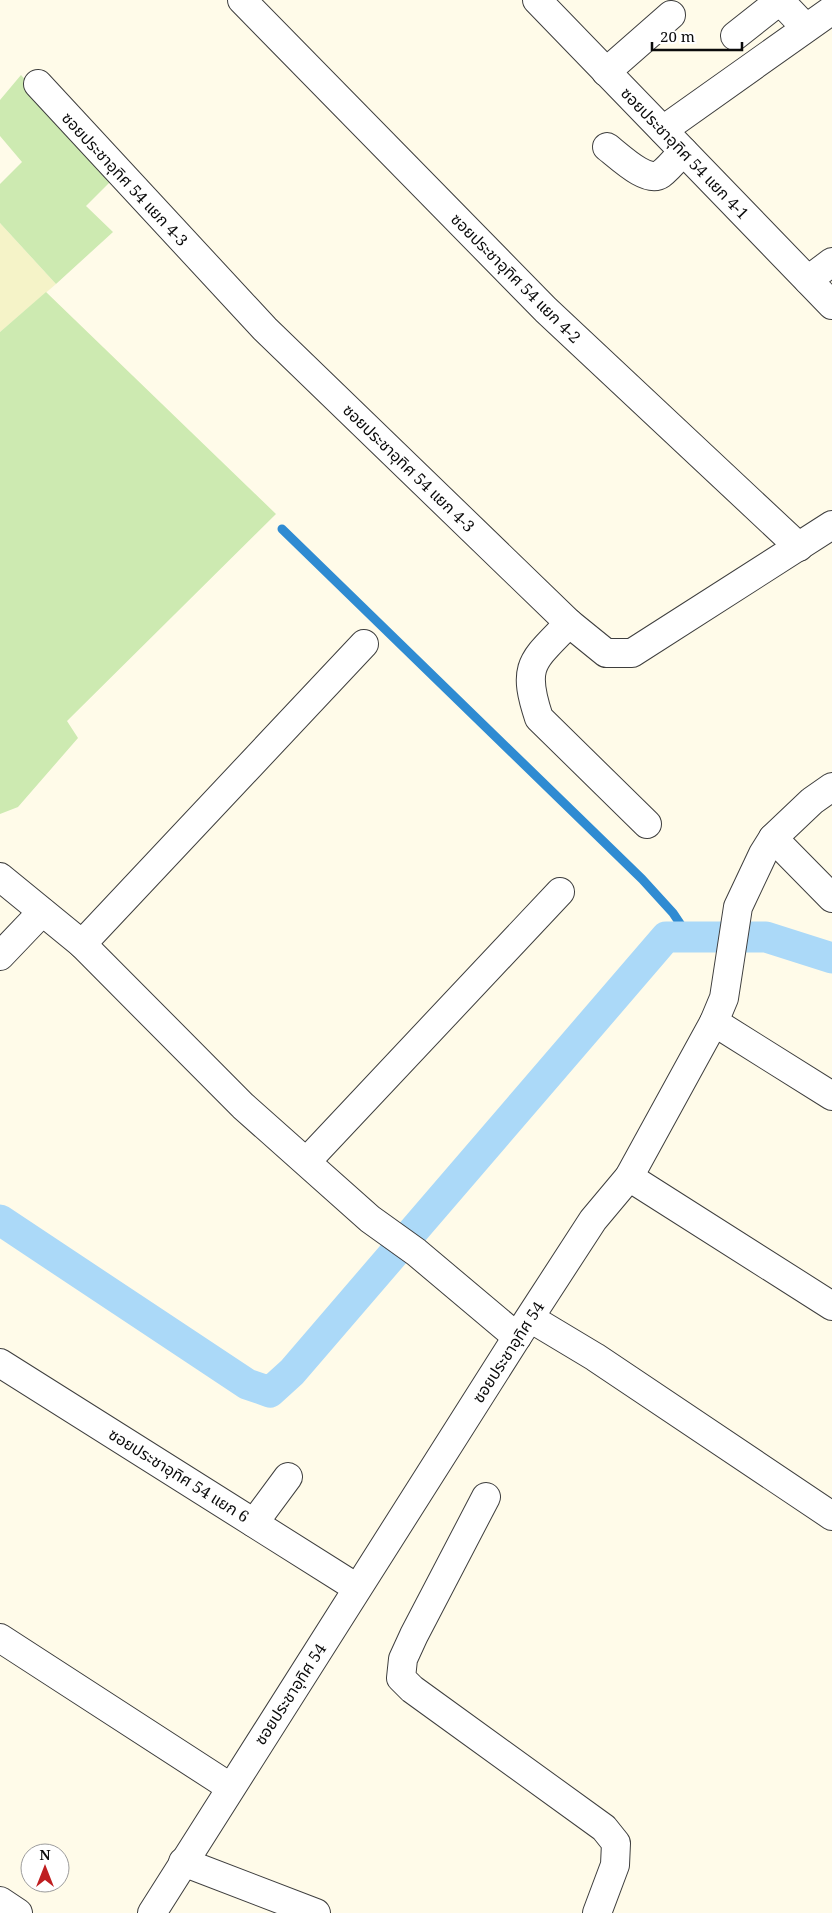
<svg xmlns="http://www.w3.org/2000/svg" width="832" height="1913" viewBox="0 0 832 1913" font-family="'Noto Serif','Noto Sans Thai',serif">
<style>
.farmland{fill:#f5f3c8}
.green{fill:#cdeab1}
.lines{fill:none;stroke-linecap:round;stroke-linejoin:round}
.stream{stroke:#2f8bd2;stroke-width:9}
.canal{stroke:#abd9f8;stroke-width:31}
.minor-casing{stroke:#3e3e3e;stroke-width:30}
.minor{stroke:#fff;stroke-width:28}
.labels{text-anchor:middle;stroke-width:5;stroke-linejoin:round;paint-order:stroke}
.street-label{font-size:16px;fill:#0b0b0b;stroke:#fff}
</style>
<rect width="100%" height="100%" fill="#fffbe9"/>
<path class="farmland" d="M 0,223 L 56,284 L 0,332 Z"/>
<g class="green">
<path d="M 21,75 L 112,180 L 86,206 L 113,232 L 56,284 L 0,223 L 0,184 L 22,162 L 0,136 L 0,100 Z"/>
<path d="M 46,292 L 276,514 L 67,721 L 78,738 L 18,807 L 0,814 L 0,332 Z"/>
</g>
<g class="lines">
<path class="stream" d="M 282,529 L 642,879 L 673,913 L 689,937"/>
<path class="canal" d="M 0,1220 L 247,1384 L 270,1392 L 292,1372 L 666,937 L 766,937 L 832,958"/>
<defs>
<g id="minor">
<path d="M 242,0 L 546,310 L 799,547"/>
<path d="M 537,0 L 832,305"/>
<path d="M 735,36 L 773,6 L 784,5 L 806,28"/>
<path d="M 606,72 L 671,15"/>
<path d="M 38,84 L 265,329 L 569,623 L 606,653 L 632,653 L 832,525"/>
<path d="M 663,130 L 832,10"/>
<path d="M 607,147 C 619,156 647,184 661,174 C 669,168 676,159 683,151"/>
<path d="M 808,280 L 832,262"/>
<path d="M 569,623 C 533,661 521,664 539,718 L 647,824"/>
<path d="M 773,838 L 832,898"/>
<path d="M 0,877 L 82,944 L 243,1106 L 370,1219 L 416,1252 L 517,1337"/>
<path d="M 82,944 L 364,644"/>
<path d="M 0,956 L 42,912"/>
<path d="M 714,1022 L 832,1096"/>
<path d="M 307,1161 L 560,892"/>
<path d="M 629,1177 L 832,1306"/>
<path d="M 530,1318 L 595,1357 L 832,1516"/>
<path d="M 0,1363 L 357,1588"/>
<path d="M 486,1497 L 414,1635 L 403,1659 L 401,1678 L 412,1689 L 604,1828 L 616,1843 L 615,1865 L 597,1913"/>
<path d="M 254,1523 L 288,1477"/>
<path d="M 0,1638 L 230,1787"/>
<path d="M 183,1862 L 316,1913"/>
<path d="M 0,1901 L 18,1913"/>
<path d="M 152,1913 L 517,1337 L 593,1220 L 629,1177 L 714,1022 L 724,998 L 738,907 L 763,854 L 773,838 L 812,801 L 832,787"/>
</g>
</defs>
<use href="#minor" class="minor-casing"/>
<use href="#minor" class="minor"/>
</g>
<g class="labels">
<g class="street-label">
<text transform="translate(685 153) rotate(46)" y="6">ซอยประชาอุทิศ 54 แยก 4-1</text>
<text transform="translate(125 179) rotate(47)" y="6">ซอยประชาอุทิศ 54 แยก 4-3</text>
<text transform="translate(516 278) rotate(45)" y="6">ซอยประชาอุทิศ 54 แยก 4-2</text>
<text transform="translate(409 468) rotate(44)" y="6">ซอยประชาอุทิศ 54 แยก 4-3</text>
<text transform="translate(508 1352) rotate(-57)" y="6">ซอยประชาอุทิศ 54</text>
<text transform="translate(179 1475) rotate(32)" y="6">ซอยประชาอุทิศ 54 แยก 6</text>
<text transform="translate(290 1694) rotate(-57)" y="6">ซอยประชาอุทิศ 54</text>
</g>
</g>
<g transform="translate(45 1868)"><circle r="24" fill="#ffffff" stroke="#9d9d9d"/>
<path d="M0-4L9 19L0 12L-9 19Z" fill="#bf1e20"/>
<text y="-8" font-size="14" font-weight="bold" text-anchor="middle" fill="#0b0b0b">N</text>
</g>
<path d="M652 42v8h90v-8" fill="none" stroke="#0b0b0b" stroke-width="2.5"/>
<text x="660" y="42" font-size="15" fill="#0b0b0b" stroke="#ffffff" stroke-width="4" paint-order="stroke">20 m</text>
</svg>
